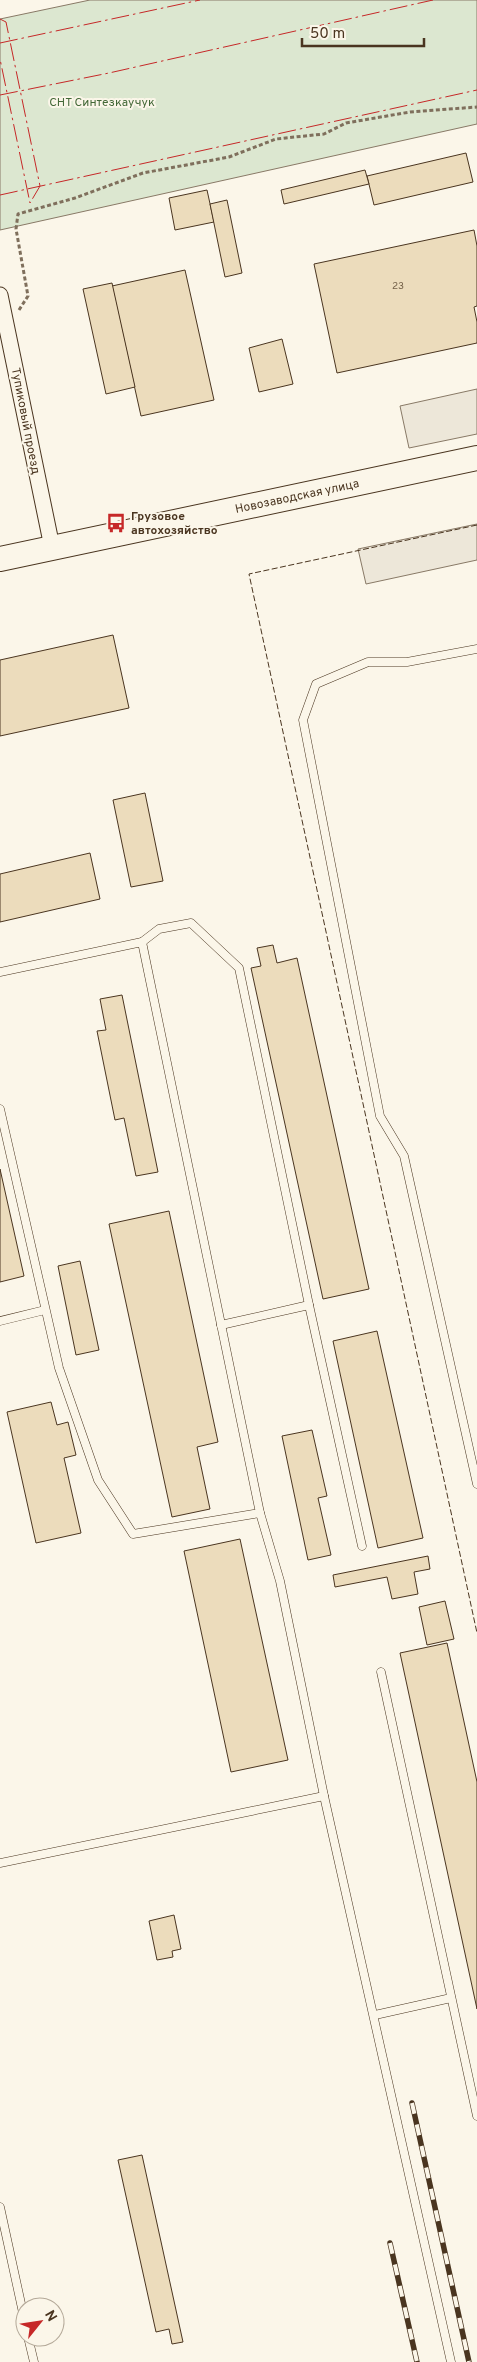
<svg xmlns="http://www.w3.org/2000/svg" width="477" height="2362" viewBox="0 0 477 2362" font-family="Overpass,sans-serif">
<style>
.green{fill:#dce7d0;stroke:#887966}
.parking{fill:#ede7d9;stroke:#887966}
.building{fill:#ecdcbc;stroke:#4a3520}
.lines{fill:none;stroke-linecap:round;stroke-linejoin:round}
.lane-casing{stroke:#4a3520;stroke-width:9}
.street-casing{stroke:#4a3520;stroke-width:17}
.primary-casing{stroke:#4a3520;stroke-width:26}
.path{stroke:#7f6f5c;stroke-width:3;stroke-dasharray:4 2.5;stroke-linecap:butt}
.lane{stroke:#fbf6e9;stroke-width:8}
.street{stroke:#fbf6e9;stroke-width:15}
.primary{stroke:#fbf6e9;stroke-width:24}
.rail-casing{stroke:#4a3520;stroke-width:5.5}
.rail{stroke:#fbf6e9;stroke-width:4;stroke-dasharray:11;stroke-linecap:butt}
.fence{stroke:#4a3520;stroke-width:1;stroke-dasharray:6 2.5;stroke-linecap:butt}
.power{stroke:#c62828;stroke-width:1;stroke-dasharray:18 4 2.5 4;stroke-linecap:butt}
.labels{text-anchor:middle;stroke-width:4;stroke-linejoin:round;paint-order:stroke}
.number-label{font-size:10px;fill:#725f47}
.park-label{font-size:12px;fill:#436837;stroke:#fbf6e9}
.street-label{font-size:12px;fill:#4a3520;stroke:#fbf6e9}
.poi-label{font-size:12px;font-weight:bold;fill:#4a3520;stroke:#fbf6e9;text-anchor:start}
</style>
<rect width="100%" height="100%" fill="#fbf6e9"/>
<path class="green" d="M 90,0 L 477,0 L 477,124 L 0,230 L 0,19 Z"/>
<g class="parking">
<path d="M 477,389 L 477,434 L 409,448 L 400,406 Z"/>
<path d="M 477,524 L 477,560 L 366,584 L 358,549 Z"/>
</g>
<g class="building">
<path d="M 466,153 L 473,182 L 374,205 L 367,176 Z"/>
<path d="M 365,170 L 369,184 L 284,204 L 281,190 Z"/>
<path d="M 207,190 L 214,222 L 175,230 L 169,198 Z"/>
<path d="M 227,200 L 242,273 L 225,277 L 210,204 Z"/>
<path d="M 474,230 L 477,246 L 477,306 L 474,307 L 477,322 L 477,343 L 337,373 L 314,264 Z"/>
<path d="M 185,270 L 214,400 L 141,416 L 112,286 Z"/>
<path d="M 112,283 L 135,387 L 106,394 L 83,289 Z"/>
<path d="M 282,339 L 293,384 L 259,392 L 249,348 Z"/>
<path d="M 113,635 L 129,708 L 0,736 L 0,660 Z"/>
<path d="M 145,793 L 163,881 L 131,887 L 113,800 Z"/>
<path d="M 90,853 L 100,899 L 0,922 L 0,874 Z"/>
<path d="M 273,945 L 277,963 L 297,958 L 369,1289 L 323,1299 L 251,968 L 261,966 L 257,948 Z"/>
<path d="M 122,995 L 158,1172 L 136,1176 L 124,1118 L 115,1120 L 97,1031 L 106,1030 L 100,999 Z"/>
<path d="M 0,1169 L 24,1276 L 0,1282 Z"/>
<path d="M 169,1211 L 218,1442 L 197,1447 L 210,1509 L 172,1517 L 109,1224 Z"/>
<path d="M 80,1261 L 99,1350 L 76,1355 L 58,1266 Z"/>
<path d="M 377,1331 L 423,1538 L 378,1548 L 333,1341 Z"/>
<path d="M 51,1402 L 57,1425 L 68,1422 L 76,1455 L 64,1458 L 81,1533 L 36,1543 L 7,1412 Z"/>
<path d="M 312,1430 L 327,1496 L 318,1498 L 331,1555 L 308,1560 L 282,1436 Z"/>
<path d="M 240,1539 L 288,1760 L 231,1772 L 184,1551 Z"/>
<path d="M 428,1556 L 430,1569 L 414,1572 L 418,1594 L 392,1599 L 387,1577 L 335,1587 L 333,1575 Z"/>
<path d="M 445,1601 L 454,1639 L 427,1645 L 419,1607 Z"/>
<path d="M 447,1643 L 477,1782 L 477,2009 L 400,1653 Z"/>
<path d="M 174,1915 L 181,1949 L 172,1951 L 173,1957 L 157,1960 L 149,1921 Z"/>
<path d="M 142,2155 L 183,2342 L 172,2344 L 169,2329 L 156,2332 L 118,2160 Z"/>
</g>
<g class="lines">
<defs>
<g id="lane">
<path d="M 477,649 L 407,662 L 368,662 L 316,684 L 303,720 L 380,1116 L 404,1156 L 477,1484"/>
<path d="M 142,942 L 159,929 L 191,923 L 239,968 L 309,1305 L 362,1546"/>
<path d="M 0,972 L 142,942 L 260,1513 L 280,1581 L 324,1796 L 451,2362"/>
<path d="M 0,1109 L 59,1368 L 98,1480 L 133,1534 L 260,1513"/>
<path d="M 0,1321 L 45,1310"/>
<path d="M 221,1325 L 309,1305"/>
<path d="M 381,1672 L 477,2116"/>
<path d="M 0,1863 L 324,1796"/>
<path d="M 375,2015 L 451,1998"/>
<path d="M 0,2207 L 25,2322"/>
<path d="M 28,2337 L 34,2362"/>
</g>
<path id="street" d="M 0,295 L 52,547"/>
<path id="primary" d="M 0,559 L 477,458"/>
</defs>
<use href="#lane" class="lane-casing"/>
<use href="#street" class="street-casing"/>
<use href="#primary" class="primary-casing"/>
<path class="path" d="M 19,310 L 28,296 L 16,229 L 18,214 L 75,198 L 143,173 L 229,157 L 276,139 L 324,134 L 346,123 L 410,112 L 477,107"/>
<use href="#lane" class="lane"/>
<use href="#street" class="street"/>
<use href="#primary" class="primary"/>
<defs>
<g id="rail">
<path d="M 412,2103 L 469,2362"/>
<path d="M 390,2243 L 417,2362"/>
</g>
</defs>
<use href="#rail" class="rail-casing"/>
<use href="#rail" class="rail"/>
<path class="fence" d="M 477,525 L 249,574 L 477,1633"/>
<g class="power">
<path d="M 0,19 L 6,22 L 40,186 L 30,203 L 0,59"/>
<path d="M 0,43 L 200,0"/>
<path d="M 0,95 L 109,73 L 433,0"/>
<path d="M 0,195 L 477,90"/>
</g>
</g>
<defs>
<symbol id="bus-bare" viewBox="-9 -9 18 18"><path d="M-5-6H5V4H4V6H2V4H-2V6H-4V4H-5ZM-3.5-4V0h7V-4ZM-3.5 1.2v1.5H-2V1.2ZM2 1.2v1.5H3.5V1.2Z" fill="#c62828" stroke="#fbf6e9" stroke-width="2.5" paint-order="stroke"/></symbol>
</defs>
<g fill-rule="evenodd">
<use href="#bus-bare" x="102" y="509" width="28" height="28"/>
</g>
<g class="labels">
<g class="number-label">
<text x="398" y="289">23</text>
</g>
<g class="park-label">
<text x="102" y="106">СНТ Синтезкаучук</text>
</g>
<g class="street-label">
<text transform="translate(26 421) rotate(79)" y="4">Тупиковый проезд</text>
<text transform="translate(297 496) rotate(-12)" y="4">Новозаводская улица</text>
</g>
<g class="poi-label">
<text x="131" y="520">Грузовое<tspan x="131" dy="14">автохозяйство</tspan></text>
</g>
</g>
<g transform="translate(40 2322) rotate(60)"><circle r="24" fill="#fbf6e9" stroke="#b4a999"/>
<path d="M0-4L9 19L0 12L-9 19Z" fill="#c62828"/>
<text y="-8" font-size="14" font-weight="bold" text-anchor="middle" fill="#4a3520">N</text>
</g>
<path d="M302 38v8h122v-8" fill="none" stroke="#4a3520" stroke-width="2.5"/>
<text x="310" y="38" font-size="15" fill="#4a3520" stroke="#fbf6e9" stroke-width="4" paint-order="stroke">50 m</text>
</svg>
